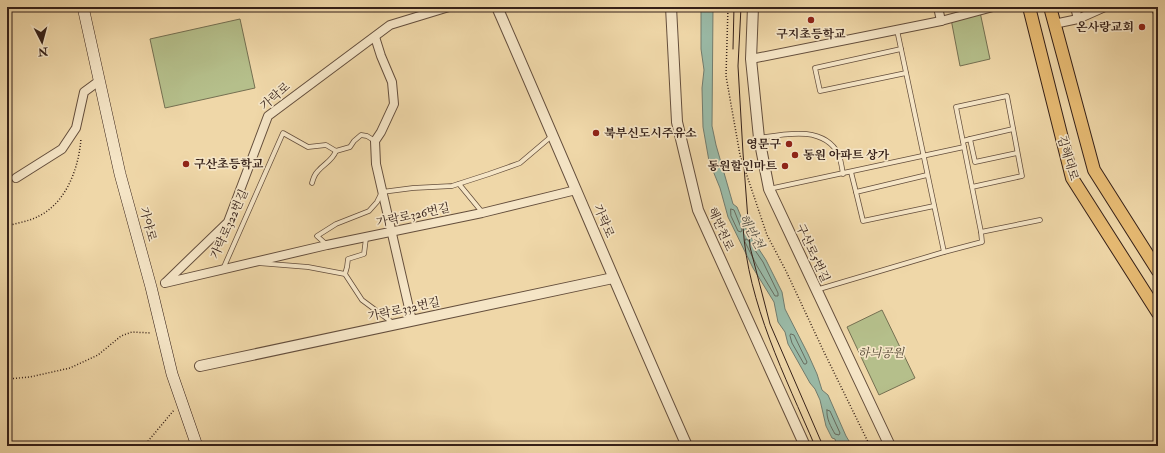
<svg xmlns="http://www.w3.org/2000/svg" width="1165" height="453" viewBox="0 0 1165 453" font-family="'IM FELL Double Pica','Noto Serif KR',serif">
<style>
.green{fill:#b5bf8b;stroke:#757052}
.water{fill:#9abaa7;stroke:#727c6e}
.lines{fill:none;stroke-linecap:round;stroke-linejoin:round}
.shore{stroke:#686d60;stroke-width:1}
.service-casing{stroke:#644e3c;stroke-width:5.5}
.minor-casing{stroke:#644e3c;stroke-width:10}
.tertiary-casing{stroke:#644e3c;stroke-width:12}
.secondary-casing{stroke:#352018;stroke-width:12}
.primary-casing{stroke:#352018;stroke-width:14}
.path{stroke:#352018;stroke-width:1.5;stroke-dasharray:1 2;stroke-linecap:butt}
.service{stroke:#f5e5c6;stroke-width:4}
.minor{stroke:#f5e5c6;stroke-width:8}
.tertiary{stroke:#f5e5c6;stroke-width:10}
.secondary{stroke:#f5e5c6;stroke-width:11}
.primary{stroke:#e8bc74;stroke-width:12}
.tram{stroke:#352018;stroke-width:1}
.poi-dot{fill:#8f2418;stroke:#f5e5c6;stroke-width:1.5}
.labels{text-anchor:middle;stroke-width:3.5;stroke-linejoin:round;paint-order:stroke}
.poi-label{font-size:12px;font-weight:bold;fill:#352018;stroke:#f5e5c6;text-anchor:end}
.street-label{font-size:12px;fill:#352018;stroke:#f5e5c6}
.park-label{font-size:12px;font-style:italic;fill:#554835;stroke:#f5e5c6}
.water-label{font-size:13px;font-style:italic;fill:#534e43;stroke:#f5e5c6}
</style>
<rect width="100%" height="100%" fill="#efd7a8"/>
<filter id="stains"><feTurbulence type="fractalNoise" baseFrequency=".005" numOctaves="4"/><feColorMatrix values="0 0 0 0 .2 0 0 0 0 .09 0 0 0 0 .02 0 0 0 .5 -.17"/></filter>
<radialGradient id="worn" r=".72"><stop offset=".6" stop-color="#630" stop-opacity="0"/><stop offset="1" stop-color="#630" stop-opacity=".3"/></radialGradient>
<g class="green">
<path d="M 980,12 L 990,59 L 960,66 L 951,19 Z"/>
<path d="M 240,19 L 255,88 L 165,108 L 150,39 Z"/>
<path d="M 882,310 L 915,378 L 879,395 L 847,327 Z"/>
</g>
<path class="water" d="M 701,7 L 713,7 L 712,126 L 716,145 L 733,204 L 737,207 L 747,231 L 766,260 L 782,292 L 785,309 L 808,354 L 817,374 L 822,390 L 828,395 L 846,436 L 852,446 L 837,446 L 835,439 L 832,438 L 826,426 L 820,400 L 815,389 L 810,383 L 788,344 L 785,332 L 778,322 L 774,302 L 753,268 L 728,217 L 720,188 L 709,161 L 703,127 L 702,88 L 704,70 L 701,49 Z"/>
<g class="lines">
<g class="shore">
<path d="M 731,209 L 734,210 L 742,230 L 741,232 L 738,231 L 731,216 Z"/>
<path d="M 746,239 L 748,240 L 763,262 L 778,293 L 778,296 L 775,296 L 757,266 L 745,242 Z"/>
<path d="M 791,334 L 794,335 L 807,362 L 806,364 L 804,364 L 792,343 L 790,336 Z"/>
<path d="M 827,410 L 830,411 L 840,433 L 839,435 L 835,434 C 831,427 826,418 827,410 Z"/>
</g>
<defs>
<g id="service">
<path d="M 897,30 L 944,252"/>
<path d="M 901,49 L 815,68 L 820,91 L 906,73"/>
<path d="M 759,138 C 785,134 824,125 839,155 C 841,161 842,168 843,174"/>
<path d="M 970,139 L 1013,129"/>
<path d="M 963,141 L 970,139 L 975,162 L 1017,153"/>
<path d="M 851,172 L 856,192"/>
<path d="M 927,175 L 856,192 L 863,221 L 934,206"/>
<path d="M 312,183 C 313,179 315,174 318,171 C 325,163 332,161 336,151"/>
<path d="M 459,184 L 482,212"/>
<path d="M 972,187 L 1022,176 L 1007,96 L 956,107 L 981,232"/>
<path d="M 769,189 L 964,147"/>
<path d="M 327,245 L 317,236 L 336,224 L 369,211 L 377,202 L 382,192 L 413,188 L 452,186 L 489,174 L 520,163 L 553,135"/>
<path d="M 258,263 L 308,267 L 345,274 L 362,300 L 393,323"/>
<path d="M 223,269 L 283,133 L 308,147 L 326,145 L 336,151 L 350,147 L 354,141 L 361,135 L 367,136 L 375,141"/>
<path d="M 345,274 L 347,267 L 348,259 L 364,254 L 366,238"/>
<path d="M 816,290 L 944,252 L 982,242 L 981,232 L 1040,220"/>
</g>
<g id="minor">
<path d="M 938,7 L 941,21"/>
<path d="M 1075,7 L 1078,19"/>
<path d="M 1155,7 L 1158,13"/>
<path d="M 1054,24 L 1078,19 L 1105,7"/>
<path d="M 375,37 L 381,56 L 392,82 L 394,104 L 381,132 L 375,141 L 376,164 L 412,321"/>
<path d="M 751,59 L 941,21 L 993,7"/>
<path d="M 16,178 L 62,149 L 76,128 L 84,92 L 99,81"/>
<path d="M 166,282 L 228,222 L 268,116 L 390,25 L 449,7"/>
<path d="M 165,283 L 327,245 L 482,213 L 576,190"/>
</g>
<g id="tertiary">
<path d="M 497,7 C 561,153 622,300 687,446"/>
<path d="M 671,7 L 677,122 L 698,210 L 805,446"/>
<path d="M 753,7 L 751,59 L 759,138 L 769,189 L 890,446"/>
<path d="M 200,366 L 613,278"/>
</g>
<path id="secondary" d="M 83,7 L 120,174 L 151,287 L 172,374 L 197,446"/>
<g id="primary">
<path d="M 1029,7 L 1072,178 L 1158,313"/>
<path d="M 1050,7 L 1094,170 L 1158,271"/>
</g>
</defs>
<use href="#service" class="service-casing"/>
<use href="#minor" class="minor-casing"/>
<use href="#tertiary" class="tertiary-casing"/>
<use href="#secondary" class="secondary-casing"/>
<use href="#primary" class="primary-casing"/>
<g class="path">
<path d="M 728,7 L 726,76 L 740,155 L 767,235 L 786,271 L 824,352 L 870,446"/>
<path d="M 7,226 C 17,223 30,221 39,216 C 67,202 79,167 81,138"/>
<path d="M 7,379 L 30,377 L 70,368 L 98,355 L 121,336 L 132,332 L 151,333"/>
<path d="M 7,445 L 9,446"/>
<path d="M 144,446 L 174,410"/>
</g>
<use href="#service" class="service"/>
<use href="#minor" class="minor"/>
<use href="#tertiary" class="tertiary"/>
<use href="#secondary" class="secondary"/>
<use href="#primary" class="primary"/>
<g class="tram">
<path d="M 741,7 L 738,66 L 743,153 L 750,247 L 770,324 L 823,446"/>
<path d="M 733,49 L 734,7"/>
<path d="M 743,227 C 748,304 785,376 815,446"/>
</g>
</g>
<g class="poi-dot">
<circle cx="811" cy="20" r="4"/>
<circle cx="1142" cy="27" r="4"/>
<circle cx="596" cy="133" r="4"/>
<circle cx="789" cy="144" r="4"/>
<circle cx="795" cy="155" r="4"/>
<circle cx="186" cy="164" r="4"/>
<circle cx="785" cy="166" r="4"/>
</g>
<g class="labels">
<g class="poi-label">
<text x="1134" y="31">온사랑교회</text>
<text x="811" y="38" text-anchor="middle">구지초등학교</text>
<text x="604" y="137" text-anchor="start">북부신도시주유소</text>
<text x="781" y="148">영문구</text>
<text x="803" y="159" text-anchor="start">동원 아파트 상가</text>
<text x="194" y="168" text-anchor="start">구산초등학교</text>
<text x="777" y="170">동원할인마트</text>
</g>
<g class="street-label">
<text transform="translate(275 96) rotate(-41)" y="4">가락로</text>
<text transform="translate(1068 158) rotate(73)" y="4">김해대로</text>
<text transform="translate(413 215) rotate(-12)" y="4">가락로326번길</text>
<text transform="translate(604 221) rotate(67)" y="4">가락로</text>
<text transform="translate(148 224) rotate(75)" y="4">가야로</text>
<text transform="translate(229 224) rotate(-66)" y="4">가락로322번길</text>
<text transform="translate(721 229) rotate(66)" y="4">해반천로</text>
<text transform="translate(813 253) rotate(65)" y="4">구산로5번길</text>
<text transform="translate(404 309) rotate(-12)" y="4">가락로332번길</text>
</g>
<g class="park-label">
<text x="881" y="357">하늬공원</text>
</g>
<g class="water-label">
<text transform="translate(752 231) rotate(61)" y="5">해반천</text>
</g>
</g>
<rect width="1165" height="453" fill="none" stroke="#efd7a8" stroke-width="24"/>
<rect x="8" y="8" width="1149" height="437" fill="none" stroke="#352018" stroke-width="2"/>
<rect x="12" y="12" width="1141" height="429" fill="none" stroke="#352018"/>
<g transform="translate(42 42) rotate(174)" stroke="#f5e5c6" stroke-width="3" paint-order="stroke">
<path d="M0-3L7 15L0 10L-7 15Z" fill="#352018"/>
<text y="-6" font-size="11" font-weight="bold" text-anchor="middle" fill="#352018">N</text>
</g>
<rect width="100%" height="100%" filter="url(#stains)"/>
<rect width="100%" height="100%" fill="url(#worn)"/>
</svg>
